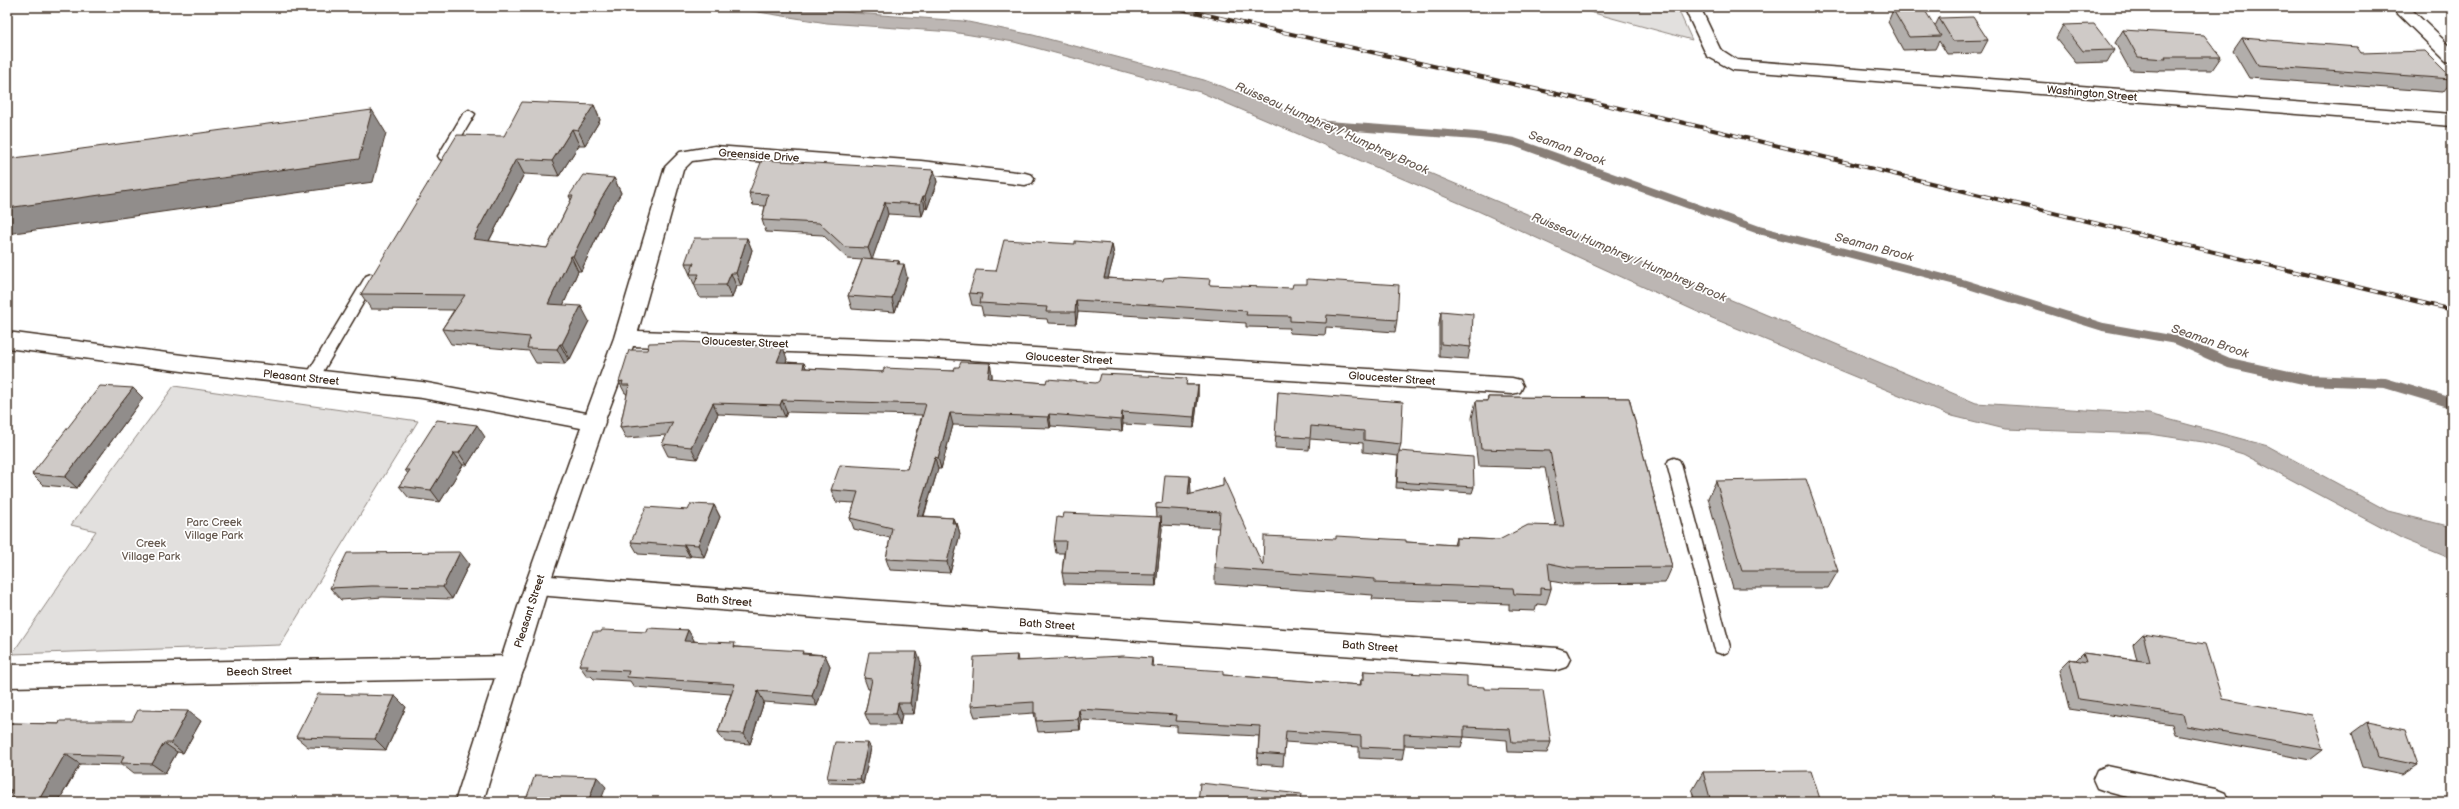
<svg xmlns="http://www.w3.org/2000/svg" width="2459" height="809" viewBox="0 0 2459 809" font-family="'Balsamiq Sans',sans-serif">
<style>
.green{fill:#e2e0de;stroke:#8e857e}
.water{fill:#bcb6b3;stroke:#887e77}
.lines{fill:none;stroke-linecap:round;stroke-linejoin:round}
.stream-far1{stroke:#887e77;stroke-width:8}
.stream{stroke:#887e77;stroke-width:10}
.service-casing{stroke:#3b2a1e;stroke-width:3}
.minor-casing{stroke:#3b2a1e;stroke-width:3}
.tertiary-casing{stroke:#3b2a1e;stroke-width:3}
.service{fill:#fff;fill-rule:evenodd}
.minor{fill:#fff;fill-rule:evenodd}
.tertiary{fill:#fff;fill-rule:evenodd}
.rail-casing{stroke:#3b2a1e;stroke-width:4}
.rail{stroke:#fff;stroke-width:2.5;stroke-dasharray:8;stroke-linecap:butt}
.wall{fill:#b2aeab;stroke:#3b2a1e}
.shaded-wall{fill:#918d8b;stroke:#3b2a1e}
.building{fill:#cfcac7;stroke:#3b2a1e}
.labels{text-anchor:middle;stroke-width:3.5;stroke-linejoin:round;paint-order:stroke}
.street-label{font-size:11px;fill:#3b2a1e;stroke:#fff}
.park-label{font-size:11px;fill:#65584e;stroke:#fff}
.water-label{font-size:12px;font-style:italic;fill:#685b52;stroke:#fff}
</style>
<rect width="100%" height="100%" fill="#fff"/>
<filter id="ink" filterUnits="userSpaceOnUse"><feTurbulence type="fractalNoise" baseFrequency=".025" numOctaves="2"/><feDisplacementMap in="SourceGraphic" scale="8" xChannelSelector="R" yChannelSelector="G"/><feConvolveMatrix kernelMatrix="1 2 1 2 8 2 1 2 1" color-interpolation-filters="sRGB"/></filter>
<g filter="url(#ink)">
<g class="green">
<path d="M 1572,7 L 1677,7 L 1692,40 Z"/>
<path d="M 174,386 L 418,421 L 280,645 L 12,654 L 96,531 L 71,525 Z"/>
</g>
<path class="water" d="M 727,7 L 820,7 L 854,13 L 963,21 L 1033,35 L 1204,80 L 1306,118 L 1325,120 L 1325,129 L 1976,403 L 2149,414 L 2268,446 L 2388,511 L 2452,527 L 2452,559 L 2403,539 L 2243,454 L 2203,442 L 2150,434 L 2005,429 L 1948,415 L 1700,313 L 1478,211 L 1200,92 L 1014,42 L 952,32 L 827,23 Z"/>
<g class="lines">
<path class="stream-far1" d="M 1314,124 L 1476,136 L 1514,142 L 1759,230 L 1959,282 L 2103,327 L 2176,340 L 2208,354"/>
<path class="stream" d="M 2206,353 L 2229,363 L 2308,380 L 2385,383 L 2452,403"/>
<defs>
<g id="service">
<path d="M 469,110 L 475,114 L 450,156 L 444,160 L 440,159 L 438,156 L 463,114 Z"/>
<path d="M 371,274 L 377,279 L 317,382 L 307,382 L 305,378 L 307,374 L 366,276 Z"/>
<path d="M 1674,458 L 1679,460 L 1681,464 L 1730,647 L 1728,652 L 1722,654 L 1716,652 L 1714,647 L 1667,464 L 1669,460 Z"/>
</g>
<g id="minor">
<path d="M 1684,7 L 1700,7 L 1720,49 L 1737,60 L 2452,114 L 2452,126 L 1733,70 L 1707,56 Z"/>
<path d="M 2391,7 L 2409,7 L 2452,48 L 2452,62 L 2446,61 Z"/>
<path d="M 715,146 L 921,161 L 1025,173 L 1032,175 L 1034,179 L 1032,183 L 1025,185 L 921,173 L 715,158 L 692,161 L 683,170 L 638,331 L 922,341 L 1512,378 L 1520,380 L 1523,386 L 1520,392 L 1512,394 L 922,357 L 633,346 L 602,428 L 594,431 L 586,428 L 583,422 L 614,338 L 665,167 L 680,152 Z"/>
<path d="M 537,575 L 866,600 L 1557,648 L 1566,651 L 1570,659 L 1566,667 L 1557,670 L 866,622 L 537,595 L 528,592 L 525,585 L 528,578 Z"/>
<path d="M 512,656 L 521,659 L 525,667 L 521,675 L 512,678 L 7,687 L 7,665 Z"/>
<path d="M 2107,766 L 2215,789 L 2225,793 L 2229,802 C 2184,802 2140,805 2097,788 L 2093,779 L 2097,770 Z"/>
</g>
<path id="tertiary" d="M 7,332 L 205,358 L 422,382 L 602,416 L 605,422 L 549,585 L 483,802 L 455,802 L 525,585 L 581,428 L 422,398 L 205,374 L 7,348 Z"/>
</defs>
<use href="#service" class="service-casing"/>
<use href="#minor" class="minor-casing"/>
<use href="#tertiary" class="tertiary-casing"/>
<use href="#service" class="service"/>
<use href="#minor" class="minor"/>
<use href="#tertiary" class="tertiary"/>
<defs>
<path id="rail" d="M 1172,7 L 1672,120 L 2452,310"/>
</defs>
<use href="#rail" class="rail-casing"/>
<use href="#rail" class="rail"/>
</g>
<g class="wall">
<path d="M 1893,10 L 1935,26 L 1939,18 L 1988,40 L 1981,53 L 1947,54 L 1939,41 L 1935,49 L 1903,50 L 1888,22 Z"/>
<path d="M 2063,25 L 2114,50 L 2107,62 L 2076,63 L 2056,38 Z"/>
<path d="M 2123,30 L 2221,57 L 2212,70 L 2159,70 L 2158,71 L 2130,70 L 2115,43 Z"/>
<path d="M 2242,38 L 2361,53 L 2452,78 L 2452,81 L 2443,92 L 2249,78 L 2233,51 Z"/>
<path d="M 594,105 L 600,120 L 585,145 L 579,145 L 559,176 L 524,174 L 489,241 L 547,248 L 571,200 L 569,196 L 614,178 L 621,193 L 608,214 L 581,271 L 578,271 L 563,305 L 589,321 L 570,359 L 568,359 L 565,364 L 536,363 L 529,351 L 451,344 L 442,329 L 454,310 L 371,309 L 361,294 L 504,136 Z"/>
<path d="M 934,170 L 937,182 L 927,209 L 925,208 L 922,216 L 888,214 L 872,259 L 899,261 L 899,264 L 907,277 L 895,312 L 852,309 L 848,296 L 862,260 L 848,259 L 823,235 L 766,232 L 762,220 L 765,206 L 753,205 L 749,193 Z"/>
<path d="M 747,238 L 752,250 L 741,286 L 736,286 L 732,298 L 700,298 L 685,263 Z"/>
<path d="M 1075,244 L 1112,244 L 1114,256 L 1108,278 L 1210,285 L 1397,320 L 1395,332 L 1326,327 L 1325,335 L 1289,333 L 1290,328 L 1246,327 L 1246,323 L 1078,312 L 1076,324 L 1048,323 L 1047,319 L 983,315 L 981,306 L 972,305 L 969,293 L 996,271 Z"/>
<path d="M 1441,311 L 1472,338 L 1468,359 L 1439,357 L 1439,324 Z"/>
<path d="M 787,359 L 786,362 L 804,363 L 806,368 L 883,372 L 954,371 L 959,367 L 990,363 L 992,375 L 992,379 L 1046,383 L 1198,385 L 1198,397 L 1194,428 L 1123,424 L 1122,431 L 1051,426 L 1050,428 L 953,425 L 941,469 L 938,469 L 924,516 L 953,518 L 955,523 L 957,523 L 960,534 L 950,573 L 890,570 L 886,559 L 890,538 L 854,529 L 850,518 L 855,503 L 836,502 L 831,490 L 907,469 L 922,415 L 787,412 L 785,417 L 718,414 L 697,459 L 668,456 L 662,444 L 666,435 L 626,438 L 620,427 L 627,395 L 626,393 L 625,393 L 619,382 Z"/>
<path d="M 1278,392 L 1401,444 L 1399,451 L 1474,487 L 1472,493 L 1396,488 L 1398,456 L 1363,452 L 1363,443 L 1310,439 L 1309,450 L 1275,448 Z"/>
<path d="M 1488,397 L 1629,398 L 1672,567 L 1665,583 L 1567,584 L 1550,581 L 1551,589 L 1546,605 L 1537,604 L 1535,611 L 1509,610 L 1509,604 L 1372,599 L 1373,595 L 1215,584 L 1215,568 L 1219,528 L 1161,525 L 1162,529 L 1156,586 L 1064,584 L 1062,573 L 1064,553 L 1056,553 L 1054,541 L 1157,517 L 1156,504 L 1223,486 L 1263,566 L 1406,542 L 1454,545 L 1456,538 L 1499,540 L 1556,526 L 1545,468 L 1478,466 L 1472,418 L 1476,401 L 1487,401 Z"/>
<path d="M 143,398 L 77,488 L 43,485 L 32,474 Z"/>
<path d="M 485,437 L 467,465 L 463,465 L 440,502 L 409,498 L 399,486 L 408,474 L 405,470 Z"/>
<path d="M 1716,481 L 1838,571 L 1828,588 L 1733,588 L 1708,498 Z"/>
<path d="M 714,505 L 720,517 L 704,557 L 691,556 L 690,557 L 638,554 L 631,542 L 688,510 Z"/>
<path d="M 469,564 L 452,599 L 383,597 L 341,600 L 330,588 Z"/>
<path d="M 688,630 L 694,641 L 737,647 L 825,655 L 830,666 L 817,706 L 764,702 L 750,744 L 725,742 L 718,732 L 731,694 L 634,687 L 630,681 L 594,679 L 591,676 L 587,676 L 579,665 L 647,632 Z"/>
<path d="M 2143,634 L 2222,699 L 2323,750 L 2310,760 L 2175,735 L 2172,724 L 2069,709 L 2059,669 L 2069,659 L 2076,660 L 2083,653 L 2137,660 L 2133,644 Z"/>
<path d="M 1017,655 L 1018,661 L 1152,658 L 1153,666 L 1223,675 L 1360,685 L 1361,680 L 1362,680 L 1364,671 L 1467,686 L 1484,689 L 1551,742 L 1547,753 L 1508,752 L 1507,740 L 1464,737 L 1461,747 L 1404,745 L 1404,749 L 1402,760 L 1359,758 L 1359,747 L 1285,742 L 1283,766 L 1257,764 L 1259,736 L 1177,732 L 1177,726 L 1081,720 L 1080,730 L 1038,732 L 1034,713 L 975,717 L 971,706 Z"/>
<path d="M 921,663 L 914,714 L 902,714 L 900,725 L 870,725 L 865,714 L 870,689 L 868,689 L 864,678 Z"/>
<path d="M 406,707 L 386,750 L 308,747 L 296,737 Z"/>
<path d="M 201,721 L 183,753 L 177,752 L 165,773 L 134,773 L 124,765 L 80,764 L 58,802 L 13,802 L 9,800 L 7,800 L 7,723 L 59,724 Z"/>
<path d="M 2367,722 L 2418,765 L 2402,775 L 2363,767 L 2352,733 Z"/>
<path d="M 871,748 L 863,784 L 829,783 L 827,778 Z"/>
<path d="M 1703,772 L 1821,802 L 1695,802 L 1692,791 Z"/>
</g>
<g class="shaded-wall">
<path d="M 594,105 L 600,120 L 585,145 L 578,130 Z"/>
<path d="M 372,110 L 386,133 L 373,182 L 7,234 L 7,208 Z"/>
<path d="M 572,129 L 579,145 L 559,176 L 552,161 Z"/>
<path d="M 516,159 L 524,174 L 482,254 L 473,239 Z"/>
<path d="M 934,170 L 937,182 L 927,209 L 925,196 Z"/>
<path d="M 614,178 L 621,193 L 608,214 L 581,271 L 573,256 L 601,199 Z"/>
<path d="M 923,196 L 925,208 L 922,216 L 920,204 Z"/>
<path d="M 885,202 L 888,214 L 872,260 L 868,248 Z"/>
<path d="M 747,238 L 752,250 L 741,286 L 736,273 Z"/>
<path d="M 1112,244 L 1114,256 L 1105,290 L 1104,278 Z"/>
<path d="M 571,256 L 578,271 L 557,320 L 548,304 Z"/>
<path d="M 899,261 L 901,272 L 904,264 L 907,277 L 895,312 L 892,299 L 897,264 Z"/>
<path d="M 731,273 L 736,286 L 732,298 L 726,285 Z"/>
<path d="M 1076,300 L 1078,312 L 1076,324 L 1075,312 Z"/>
<path d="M 581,306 L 589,321 L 570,359 L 562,344 Z"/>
<path d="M 560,344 L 568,359 L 565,364 L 557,349 Z"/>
<path d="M 783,347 L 787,359 L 782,374 L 777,362 Z"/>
<path d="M 804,363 L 809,375 L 803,368 Z"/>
<path d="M 990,363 L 992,375 L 991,390 L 988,378 Z"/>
<path d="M 1198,385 L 1198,397 L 1194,428 L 1194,417 Z"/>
<path d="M 133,388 L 143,398 L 77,488 L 65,477 Z"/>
<path d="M 782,400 L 787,412 L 785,417 L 780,405 Z"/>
<path d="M 713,403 L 718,414 L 697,459 L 691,447 Z"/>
<path d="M 1122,412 L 1123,424 L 1122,431 L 1121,420 Z"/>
<path d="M 950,413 L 953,425 L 941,469 L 938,458 Z"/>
<path d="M 1049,414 L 1051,426 L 1050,428 L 1048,417 Z"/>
<path d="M 477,425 L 485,437 L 467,465 L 459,453 Z"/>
<path d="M 454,453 L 463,465 L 440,502 L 431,490 Z"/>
<path d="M 935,457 L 938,469 L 920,527 L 917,516 Z"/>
<path d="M 1190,476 L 1191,493 L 1189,512 L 1188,495 Z"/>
<path d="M 714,505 L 720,517 L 704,557 L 698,545 Z"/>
<path d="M 1161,517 L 1162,529 L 1156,586 L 1155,575 Z"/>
<path d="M 953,518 L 956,527 L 957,523 L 960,534 L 950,573 L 947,562 Z"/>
<path d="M 684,544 L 691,556 L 690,557 L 684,546 Z"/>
<path d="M 460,552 L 469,564 L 452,599 L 443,587 Z"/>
<path d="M 688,630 L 694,640 L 690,651 L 684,641 Z"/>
<path d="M 917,652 L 921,663 L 914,714 L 910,703 Z"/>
<path d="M 825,655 L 830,666 L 817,706 L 812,696 Z"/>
<path d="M 758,691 L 764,702 L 750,744 L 744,734 Z"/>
<path d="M 395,696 L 406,707 L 386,750 L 375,739 Z"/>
<path d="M 898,703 L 902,714 L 900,725 L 896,714 Z"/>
<path d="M 1079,709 L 1081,720 L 1080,730 L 1078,719 Z"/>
<path d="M 188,711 L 201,721 L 183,753 L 171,743 Z"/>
<path d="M 164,743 L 177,752 L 165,773 L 152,764 Z"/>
<path d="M 868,743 L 871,748 L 863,784 L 860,779 Z"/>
<path d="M 65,754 L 80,764 L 58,802 L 46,802 L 40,798 Z"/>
<path d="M 597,777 L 606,787 L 600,802 L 588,802 Z"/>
</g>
<g class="building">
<path d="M 1924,9 L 1941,36 L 1909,37 L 1893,10 Z"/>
<path d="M 1973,17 L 1988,40 L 1953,41 L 1939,18 Z"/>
<path d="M 2094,24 L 2114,50 L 2083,51 L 2063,25 Z"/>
<path d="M 2123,30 L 2204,35 L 2221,57 L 2165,57 L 2166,59 L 2138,57 Z"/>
<path d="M 2242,38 L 2357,47 L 2361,53 L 2425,51 L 2452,78 L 2452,79 L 2258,65 Z"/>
<path d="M 522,102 L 594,105 L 578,130 L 572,129 L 552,161 L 516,159 L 473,239 L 547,248 L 573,196 L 569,196 L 583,175 L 614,178 L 601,199 L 573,256 L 571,256 L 548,304 L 581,306 L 562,344 L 560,344 L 557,349 L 527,348 L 530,337 L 442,329 L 465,295 L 361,294 L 457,135 L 504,136 Z"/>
<path d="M 372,110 L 359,159 L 7,208 L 7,159 Z"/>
<path d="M 762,160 L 934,170 L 925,196 L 923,196 L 920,204 L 885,202 L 868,248 L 845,247 L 819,223 L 762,220 L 768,194 L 749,193 Z"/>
<path d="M 694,238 L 747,238 L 736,273 L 731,273 L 726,285 L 694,285 L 699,274 L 690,274 L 694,263 L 685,263 Z"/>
<path d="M 1004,240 L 1075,244 L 1075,241 L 1112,244 L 1104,278 L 1163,281 L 1164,278 L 1176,277 L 1210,279 L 1209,285 L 1292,288 L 1293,284 L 1307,284 L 1307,279 L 1399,285 L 1397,320 L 1327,315 L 1326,323 L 1290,321 L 1290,316 L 1246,315 L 1247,311 L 1076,300 L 1075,312 L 1046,312 L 1047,307 L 980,303 L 982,294 L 969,293 L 976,270 L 996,271 Z"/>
<path d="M 863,258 L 899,261 L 897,264 L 904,264 L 892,299 L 848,296 Z"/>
<path d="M 1441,311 L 1473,314 L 1472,338 L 1470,338 L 1471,347 L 1441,344 Z"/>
<path d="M 684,342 L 747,345 L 783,347 L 777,362 L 804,363 L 803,368 L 883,372 L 884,368 L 954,371 L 955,367 L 959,367 L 961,362 L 990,363 L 988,378 L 1046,383 L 1047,379 L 1096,383 L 1099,381 L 1101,374 L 1187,378 L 1186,385 L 1198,385 L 1194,417 L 1122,412 L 1121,420 L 1049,414 L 1048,417 L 950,413 L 938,458 L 935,457 L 917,516 L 953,518 L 952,523 L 957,523 L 947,562 L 886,559 L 892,528 L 850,518 L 858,492 L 831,490 L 840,465 L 907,469 L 926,404 L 782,400 L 780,405 L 713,403 L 691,447 L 662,444 L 673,422 L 620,427 L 629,385 L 622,385 L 623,381 L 619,382 L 629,350 L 647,350 L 649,343 Z"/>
<path d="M 100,386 L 133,388 L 65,477 L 32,474 Z"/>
<path d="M 1278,392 L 1403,402 L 1401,444 L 1364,440 L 1364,431 L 1311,426 L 1310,438 L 1275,436 Z"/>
<path d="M 1488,397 L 1629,398 L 1672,567 L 1572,568 L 1548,563 L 1551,589 L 1540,588 L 1540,595 L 1514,594 L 1513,588 L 1375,583 L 1375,579 L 1215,568 L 1220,512 L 1156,508 L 1156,504 L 1162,503 L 1165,475 L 1190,476 L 1188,495 L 1223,486 L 1223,477 L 1263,566 L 1264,536 L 1336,539 L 1336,536 L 1406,540 L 1406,542 L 1456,545 L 1456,538 L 1499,540 L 1528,525 L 1564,526 L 1550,451 L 1481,449 L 1476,401 L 1488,401 Z"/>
<path d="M 437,420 L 477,425 L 459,453 L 454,453 L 431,490 L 399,486 L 410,470 L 405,470 Z"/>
<path d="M 1399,451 L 1473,457 L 1474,487 L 1397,482 Z"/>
<path d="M 1806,479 L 1838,571 L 1742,571 L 1716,481 Z"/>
<path d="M 691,504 L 714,505 L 698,545 L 684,544 L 684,546 L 631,542 L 646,507 L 688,510 Z"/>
<path d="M 1064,513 L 1161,517 L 1155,575 L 1062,573 L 1066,541 L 1054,541 L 1057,517 L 1063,518 Z"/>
<path d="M 460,552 L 443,587 L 372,586 L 330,588 L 347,553 Z"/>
<path d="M 648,628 L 688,630 L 684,641 L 735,643 L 734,647 L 803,651 L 802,654 L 825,655 L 812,696 L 758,691 L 744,734 L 718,732 L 735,684 L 627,677 L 629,671 L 586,669 L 588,665 L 579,665 L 593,632 L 601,632 L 602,630 L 647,632 Z"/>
<path d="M 2143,634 L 2205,644 L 2222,699 L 2312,715 L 2323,750 L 2186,726 L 2183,714 L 2079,699 L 2069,659 L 2086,662 L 2083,653 L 2150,662 Z"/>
<path d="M 869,652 L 917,652 L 910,703 L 898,703 L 896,714 L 865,714 L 872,679 L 864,678 Z"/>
<path d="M 1017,655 L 1016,661 L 1123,656 L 1152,658 L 1151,666 L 1223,671 L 1223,675 L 1361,685 L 1361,680 L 1364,680 L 1364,671 L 1467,676 L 1467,686 L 1484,687 L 1484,689 L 1543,690 L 1551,742 L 1512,742 L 1510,729 L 1464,727 L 1464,737 L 1404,734 L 1404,749 L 1361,747 L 1361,736 L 1286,731 L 1284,755 L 1258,753 L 1260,726 L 1176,721 L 1177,715 L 1079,709 L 1078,719 L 1036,721 L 1036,713 L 1034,713 L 1034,702 L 971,706 L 974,657 Z"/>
<path d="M 318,694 L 395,696 L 375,739 L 296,737 Z"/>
<path d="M 138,710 L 188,711 L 171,743 L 164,743 L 152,764 L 121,763 L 124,756 L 65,754 L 40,798 L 7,798 L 12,790 L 7,790 L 7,723 L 59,724 L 60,721 L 132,721 Z"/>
<path d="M 2367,722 L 2406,730 L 2418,765 L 2378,757 Z"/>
<path d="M 835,742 L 868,743 L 860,779 L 827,778 Z"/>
<path d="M 1811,771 L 1821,802 L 1711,802 L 1703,772 Z"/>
<path d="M 535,775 L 597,777 L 588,802 L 525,802 Z"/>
<path d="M 1200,783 L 1301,794 L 1300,802 L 1198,802 Z"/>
</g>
</g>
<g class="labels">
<g class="street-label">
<text transform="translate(2092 93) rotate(5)" y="4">Washington Street</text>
<text transform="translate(759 155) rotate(4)" y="4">Greenside Drive</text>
<text transform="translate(745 342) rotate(2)" y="4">Gloucester Street</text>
<text transform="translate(1069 358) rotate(3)" y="4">Gloucester Street</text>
<text transform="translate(301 377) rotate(6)" y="4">Pleasant Street</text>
<text transform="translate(1392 378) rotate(4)" y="4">Gloucester Street</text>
<text transform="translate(724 600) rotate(5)" y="4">Bath Street</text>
<text transform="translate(529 611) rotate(-72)" y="4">Pleasant Street</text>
<text transform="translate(1047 624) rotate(4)" y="4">Bath Street</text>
<text transform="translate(1370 646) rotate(4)" y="4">Bath Street</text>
<text transform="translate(259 671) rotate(-1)" y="4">Beech Street</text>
</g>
<g class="park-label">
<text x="214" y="526">Parc Creek<tspan x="214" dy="13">Village Park</tspan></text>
<text x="151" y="547">Creek<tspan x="151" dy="13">Village Park</tspan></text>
</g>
<g class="water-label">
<text transform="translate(1332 128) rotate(24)" y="4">Ruisseau Humphrey / Humphrey Brook</text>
<text transform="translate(1567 148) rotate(20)" y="4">Seaman Brook</text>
<text transform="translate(1874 247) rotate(15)" y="4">Seaman Brook</text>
<text transform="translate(1629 257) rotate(23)" y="4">Ruisseau Humphrey / Humphrey Brook</text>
<text transform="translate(2210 341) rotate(19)" y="4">Seaman Brook</text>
</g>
</g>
<rect width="2459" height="809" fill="none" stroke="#fff" stroke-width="24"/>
<rect x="12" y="12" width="2435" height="785" fill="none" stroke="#3b2a1e" stroke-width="1.5" filter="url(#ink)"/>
</svg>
